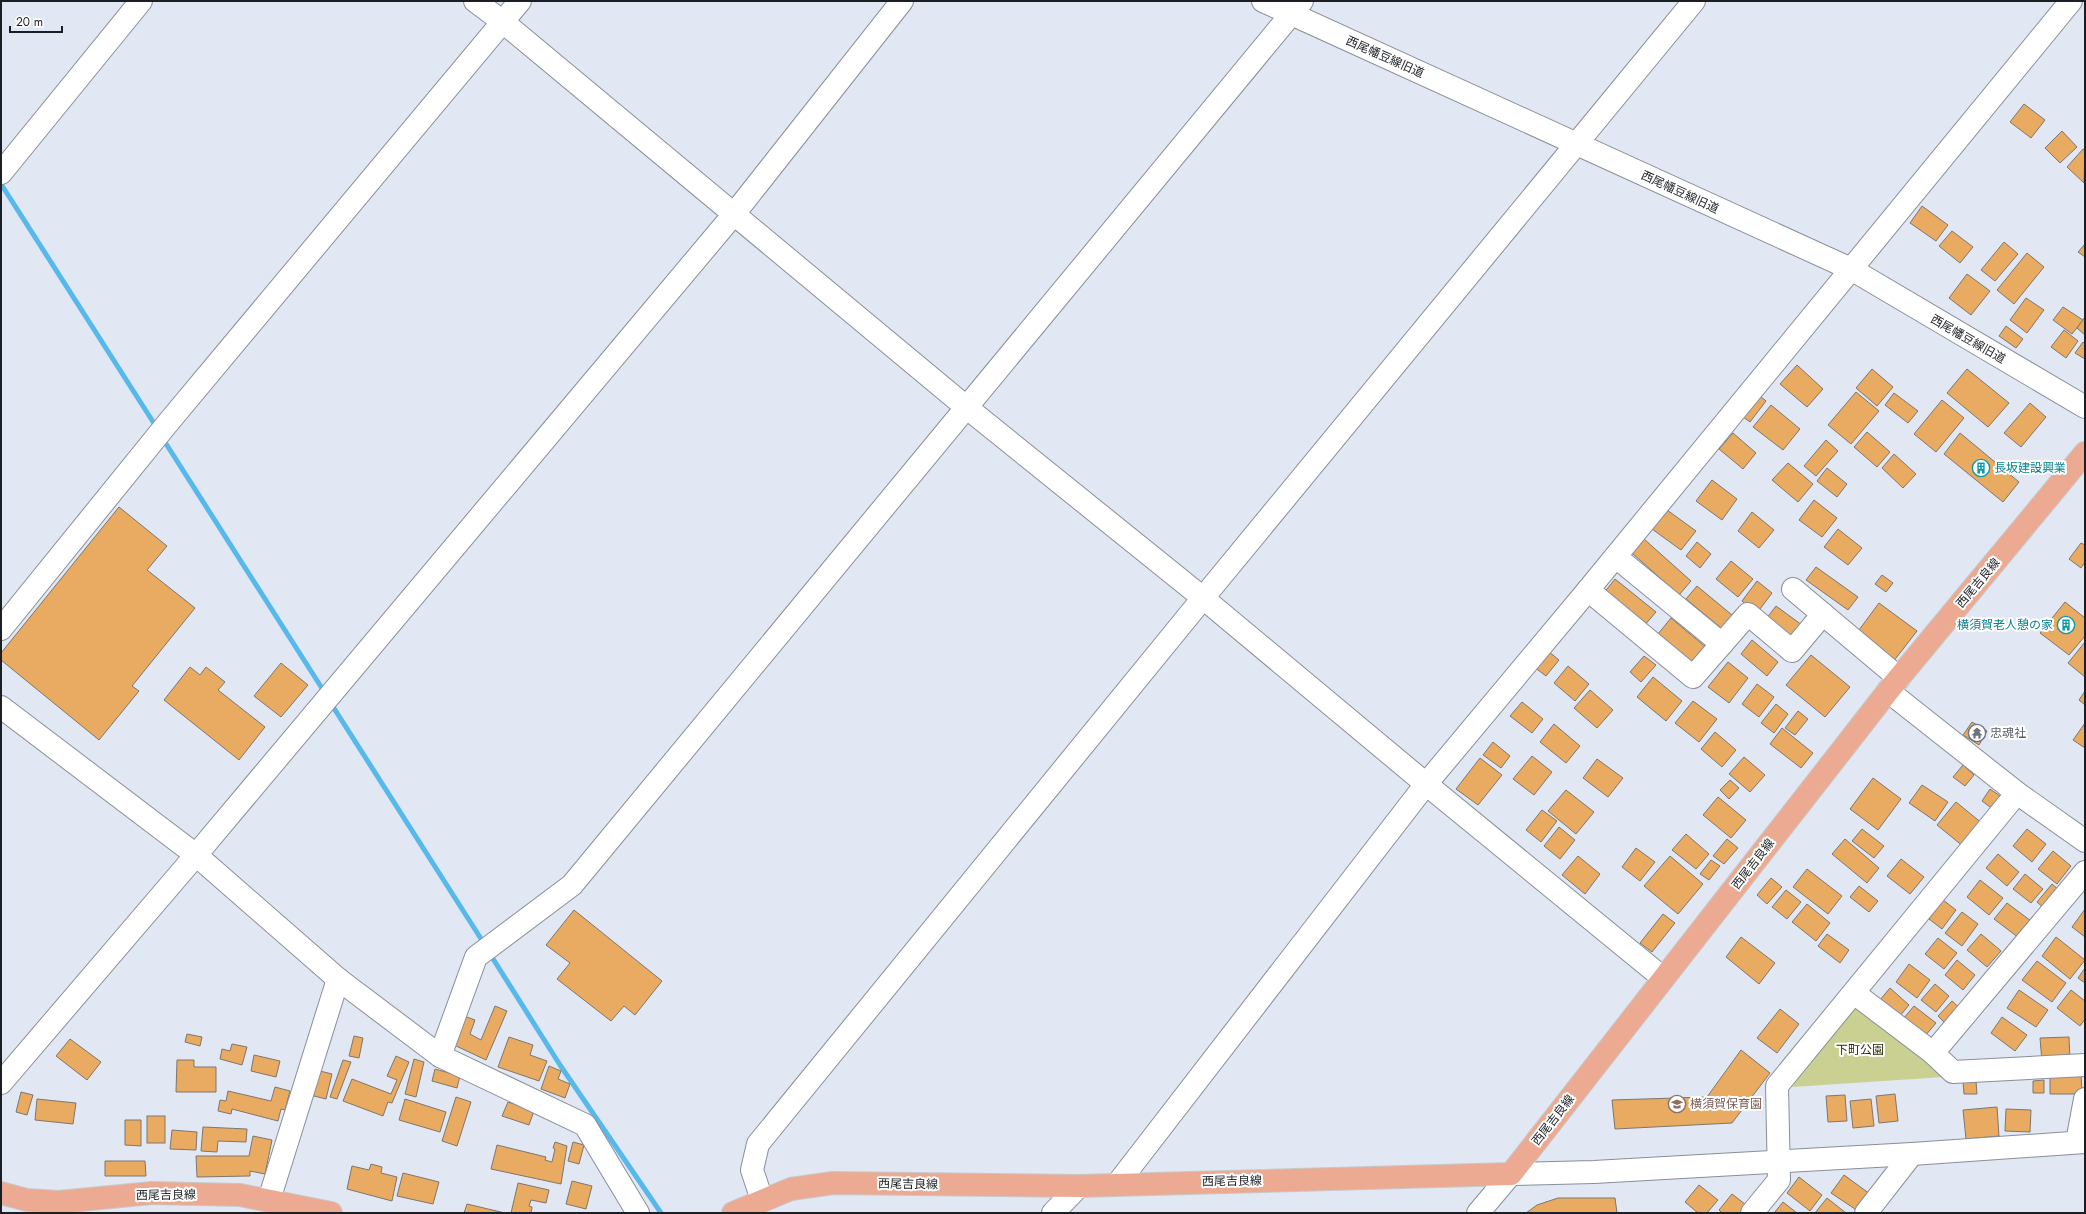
<svg xmlns="http://www.w3.org/2000/svg" width="2086" height="1214" viewBox="0 0 2086 1214" font-family="Jost,'Noto Sans JP',sans-serif">
<style>
.green{fill:#c9d091}
.lines{fill:none;stroke-linecap:round;stroke-linejoin:round}
.stream{stroke:#57b9eb;stroke-width:5}
.building{fill:#e9aa61;stroke:#7e766d}
.minor-casing{stroke:#888f99;stroke-width:24}
.major-casing{stroke:#c8c9ca;stroke-width:24}
.minor{stroke:#fff;stroke-width:22}
.major{stroke:#ecaa92;stroke-width:22}
.labels{text-anchor:middle;stroke-width:4;stroke-linejoin:round;paint-order:stroke}
.street-label{font-size:12px;fill:#1b1e22;stroke:#fff}
.culture-label{font-size:12px;fill:#0d838f;stroke:#fff;text-anchor:start}
.worship-label{font-size:12px;fill:#5b616d;stroke:#fff;text-anchor:start}
.park-label{font-size:12px;fill:#2a2d04;stroke:#fff}
.education-label{font-size:12px;fill:#785e54;stroke:#fff;text-anchor:start}
</style>
<rect width="100%" height="100%" fill="#e1e8f3"/>
<path class="green" d="M 1854,1003 L 1944,1077 L 1792,1087 Z"/>
<g class="lines">
<g class="stream">
<path d="M 1,184 L 157,428"/>
<path d="M 163,439 L 325,693"/>
<path d="M 330,702 L 485,945"/>
<path d="M 490,954 L 560,1065 L 661,1213"/>
</g>
</g>
<g class="building">
<path d="M 2024,104 L 2045,120 L 2031,138 L 2010,122 Z"/>
<path d="M 2062,131 L 2077,147 L 2060,163 L 2045,148 Z"/>
<path d="M 2083,149 L 2085,150 L 2084,183 L 2067,167 Z"/>
<path d="M 1922,206 L 1948,225 L 1936,241 L 1910,223 Z"/>
<path d="M 1952,231 L 1973,247 L 1960,263 L 1939,246 Z"/>
<path d="M 2004,242 L 2018,254 L 1995,281 L 1981,270 Z"/>
<path d="M 2085,244 L 2085,257 L 2078,252 Z"/>
<path d="M 2027,253 L 2044,267 L 2014,304 L 1997,290 Z"/>
<path d="M 1967,274 L 1990,291 L 1971,315 L 1949,298 Z"/>
<path d="M 2026,298 L 2044,310 L 2027,333 L 2010,320 Z"/>
<path d="M 2063,307 L 2083,320 L 2072,334 L 2053,320 Z"/>
<path d="M 2085,317 L 2085,335 L 2077,328 Z"/>
<path d="M 2006,326 L 2023,339 L 2016,348 L 1999,336 Z"/>
<path d="M 2064,330 L 2078,341 L 2066,358 L 2051,347 Z"/>
<path d="M 2083,342 L 2085,344 L 2085,359 L 2075,353 Z"/>
<path d="M 1797,365 L 1823,389 L 1807,407 L 1780,384 Z"/>
<path d="M 1872,369 L 1893,387 L 1877,406 L 1856,388 Z"/>
<path d="M 1967,369 L 2009,403 L 1988,427 L 1947,393 Z"/>
<path d="M 1755,392 L 1766,401 L 1750,422 L 1739,414 Z"/>
<path d="M 1856,392 L 1879,411 L 1851,444 L 1828,425 Z"/>
<path d="M 1894,393 L 1918,411 L 1908,423 L 1885,405 Z"/>
<path d="M 1942,400 L 1964,418 L 1936,452 L 1914,434 Z"/>
<path d="M 2030,403 L 2046,417 L 2021,447 L 2004,433 Z"/>
<path d="M 1771,405 L 1800,429 L 1783,450 L 1753,427 Z"/>
<path d="M 1867,432 L 1890,452 L 1877,467 L 1854,447 Z"/>
<path d="M 1733,433 L 1756,453 L 1743,469 L 1719,449 Z"/>
<path d="M 1960,433 L 2019,482 L 2003,502 L 1944,454 Z"/>
<path d="M 1826,440 L 1838,451 L 1816,476 L 1804,466 Z"/>
<path d="M 1894,454 L 1916,474 L 1903,488 L 1882,468 Z"/>
<path d="M 1788,463 L 1813,484 L 1798,502 L 1772,480 Z"/>
<path d="M 1827,468 L 1847,484 L 1837,497 L 1817,481 Z"/>
<path d="M 1712,480 L 1737,499 L 1722,520 L 1696,501 Z"/>
<path d="M 1814,500 L 1837,518 L 1822,537 L 1799,520 Z"/>
<path d="M 119,507 L 167,546 L 147,570 L 195,608 L 132,686 L 139,691 L 99,740 L 1,660 L 1,653 Z"/>
<path d="M 1667,510 L 1696,531 L 1681,550 L 1652,529 Z"/>
<path d="M 1752,512 L 1774,530 L 1759,548 L 1738,531 Z"/>
<path d="M 1838,529 L 1862,548 L 1848,565 L 1824,547 Z"/>
<path d="M 1644,539 L 1691,581 L 1679,595 L 1632,553 Z"/>
<path d="M 1697,542 L 1711,554 L 1700,568 L 1686,556 Z"/>
<path d="M 2081,543 L 2085,545 L 2085,562 L 2081,568 L 2069,559 Z"/>
<path d="M 1731,561 L 1753,579 L 1738,597 L 1716,579 Z"/>
<path d="M 1816,567 L 1858,597 L 1848,610 L 1806,580 Z"/>
<path d="M 1882,575 L 1893,583 L 1886,592 L 1875,584 Z"/>
<path d="M 1615,579 L 1656,612 L 1644,626 L 1603,594 Z"/>
<path d="M 1757,581 L 1772,593 L 1757,613 L 1742,601 Z"/>
<path d="M 1697,586 L 1732,615 L 1721,628 L 1686,599 Z"/>
<path d="M 2065,602 L 2085,618 L 2085,636 L 2069,655 L 2040,633 Z"/>
<path d="M 1879,603 L 1917,631 L 1893,662 L 1856,634 Z"/>
<path d="M 1776,606 L 1802,625 L 1793,638 L 1766,619 Z"/>
<path d="M 1671,618 L 1708,649 L 1694,665 L 1658,634 Z"/>
<path d="M 1752,640 L 1778,662 L 1767,676 L 1741,654 Z"/>
<path d="M 2085,642 L 2085,677 L 2068,663 Z"/>
<path d="M 1548,651 L 1559,660 L 1546,676 L 1534,667 Z"/>
<path d="M 1811,655 L 1850,687 L 1825,717 L 1786,685 Z"/>
<path d="M 1644,656 L 1656,665 L 1641,682 L 1630,672 Z"/>
<path d="M 1728,662 L 1748,678 L 1729,703 L 1708,687 Z"/>
<path d="M 281,663 L 308,685 L 281,717 L 254,696 Z"/>
<path d="M 1568,666 L 1589,684 L 1575,701 L 1554,683 Z"/>
<path d="M 190,667 L 200,675 L 206,667 L 225,682 L 218,690 L 265,727 L 239,760 L 164,700 Z"/>
<path d="M 1653,677 L 1682,701 L 1666,721 L 1637,697 Z"/>
<path d="M 1757,684 L 1774,697 L 1759,717 L 1742,704 Z"/>
<path d="M 1590,690 L 1613,710 L 1597,728 L 1574,708 Z"/>
<path d="M 2085,691 L 2085,705 L 2079,700 Z"/>
<path d="M 1693,701 L 1717,719 L 1699,742 L 1675,723 Z"/>
<path d="M 1522,702 L 1543,719 L 1532,733 L 1510,716 Z"/>
<path d="M 1776,704 L 1788,714 L 1774,733 L 1761,723 Z"/>
<path d="M 1798,711 L 1808,719 L 1795,735 L 1785,728 Z"/>
<path d="M 1972,722 L 1987,731 L 1979,745 L 1963,735 Z"/>
<path d="M 2085,723 L 2085,748 L 2073,740 Z"/>
<path d="M 1554,724 L 1580,746 L 1566,763 L 1540,742 Z"/>
<path d="M 1782,728 L 1813,753 L 1801,768 L 1770,744 Z"/>
<path d="M 1715,732 L 1736,750 L 1722,767 L 1701,749 Z"/>
<path d="M 1493,742 L 1510,756 L 1501,768 L 1483,755 Z"/>
<path d="M 1532,756 L 1552,772 L 1534,795 L 1513,779 Z"/>
<path d="M 1744,757 L 1765,775 L 1750,792 L 1729,774 Z"/>
<path d="M 1480,758 L 1502,775 L 1478,805 L 1456,789 Z"/>
<path d="M 1597,759 L 1623,778 L 1608,797 L 1583,778 Z"/>
<path d="M 1963,765 L 1974,775 L 1965,786 L 1953,777 Z"/>
<path d="M 1873,778 L 1901,799 L 1878,830 L 1850,809 Z"/>
<path d="M 1730,780 L 1739,788 L 1729,799 L 1720,790 Z"/>
<path d="M 1922,785 L 1948,802 L 1935,821 L 1909,803 Z"/>
<path d="M 1990,789 L 2003,798 L 1994,810 L 1982,801 Z"/>
<path d="M 1566,790 L 1594,812 L 1576,834 L 1548,811 Z"/>
<path d="M 1718,797 L 1746,820 L 1731,838 L 1703,815 Z"/>
<path d="M 1956,802 L 1983,824 L 1964,847 L 1937,825 Z"/>
<path d="M 1542,810 L 1557,821 L 1541,842 L 1526,830 Z"/>
<path d="M 1559,827 L 1575,840 L 1560,859 L 1544,846 Z"/>
<path d="M 1862,829 L 1884,846 L 1874,858 L 1852,841 Z"/>
<path d="M 2027,829 L 2046,844 L 2032,862 L 2013,846 Z"/>
<path d="M 1686,834 L 1709,854 L 1696,869 L 1672,850 Z"/>
<path d="M 1727,839 L 1738,848 L 1724,864 L 1713,856 Z"/>
<path d="M 1845,839 L 1879,868 L 1867,883 L 1832,854 Z"/>
<path d="M 1636,848 L 1655,862 L 1640,881 L 1622,867 Z"/>
<path d="M 2053,851 L 2071,866 L 2057,884 L 2038,869 Z"/>
<path d="M 1998,854 L 2019,872 L 2007,886 L 1986,868 Z"/>
<path d="M 1578,856 L 1600,874 L 1585,894 L 1562,875 Z"/>
<path d="M 1670,856 L 1703,884 L 1678,914 L 1644,886 Z"/>
<path d="M 1901,859 L 1924,877 L 1910,894 L 1887,876 Z"/>
<path d="M 1711,860 L 1720,866 L 1709,880 L 1700,874 Z"/>
<path d="M 1807,869 L 1842,896 L 1828,914 L 1793,887 Z"/>
<path d="M 2025,874 L 2043,889 L 2031,903 L 2013,889 Z"/>
<path d="M 1771,878 L 1782,887 L 1767,904 L 1757,895 Z"/>
<path d="M 1980,880 L 2003,898 L 1989,915 L 1967,897 Z"/>
<path d="M 2052,884 L 2061,892 L 2046,910 L 2037,902 Z"/>
<path d="M 1859,886 L 1878,901 L 1869,912 L 1850,897 Z"/>
<path d="M 1786,890 L 1801,902 L 1787,919 L 1772,907 Z"/>
<path d="M 1943,900 L 1956,910 L 1942,929 L 1929,919 Z"/>
<path d="M 2007,903 L 2031,921 L 2019,938 L 1994,919 Z"/>
<path d="M 1807,904 L 1830,923 L 1816,941 L 1792,922 Z"/>
<path d="M 2085,909 L 2085,937 L 2072,927 Z"/>
<path d="M 574,910 L 662,981 L 635,1015 L 624,1006 L 611,1021 L 557,979 L 570,963 L 546,945 Z"/>
<path d="M 1962,912 L 1978,924 L 1962,946 L 1945,933 Z"/>
<path d="M 1663,914 L 1675,923 L 1652,952 L 1640,943 Z"/>
<path d="M 1827,934 L 1849,950 L 1840,963 L 1818,946 Z"/>
<path d="M 1981,934 L 2001,951 L 1987,967 L 1967,950 Z"/>
<path d="M 1741,937 L 1775,963 L 1759,984 L 1726,957 Z"/>
<path d="M 2056,937 L 2085,960 L 2070,979 L 2042,956 Z"/>
<path d="M 1938,938 L 1957,953 L 1944,969 L 1925,954 Z"/>
<path d="M 1957,960 L 1975,975 L 1963,990 L 1945,975 Z"/>
<path d="M 2037,961 L 2066,983 L 2052,1002 L 2022,980 Z"/>
<path d="M 1909,964 L 1930,980 L 1917,998 L 1896,982 Z"/>
<path d="M 2085,968 L 2085,983 L 2078,978 Z"/>
<path d="M 1935,984 L 1949,996 L 1936,1012 L 1921,1000 Z"/>
<path d="M 1890,988 L 1909,1005 L 1899,1017 L 1879,1001 Z"/>
<path d="M 2019,990 L 2048,1010 L 2036,1027 L 2007,1008 Z"/>
<path d="M 2071,990 L 2085,1001 L 2085,1019 L 2080,1026 L 2057,1008 Z"/>
<path d="M 1952,1001 L 1962,1010 L 1947,1025 L 1938,1016 Z"/>
<path d="M 495,1006 L 507,1011 L 486,1060 L 454,1045 L 464,1016 L 475,1020 L 470,1034 L 481,1040 Z"/>
<path d="M 1914,1006 L 1936,1023 L 1925,1036 L 1903,1019 Z"/>
<path d="M 1780,1009 L 1799,1024 L 1777,1053 L 1757,1038 Z"/>
<path d="M 2002,1017 L 2027,1035 L 2015,1051 L 1991,1033 Z"/>
<path d="M 187,1034 L 202,1037 L 200,1046 L 185,1042 Z"/>
<path d="M 354,1036 L 363,1038 L 359,1058 L 349,1056 Z"/>
<path d="M 509,1037 L 533,1045 L 530,1055 L 547,1061 L 539,1081 L 498,1067 Z"/>
<path d="M 2069,1037 L 2070,1060 L 2042,1062 L 2040,1038 Z"/>
<path d="M 70,1039 L 101,1062 L 87,1080 L 56,1056 Z"/>
<path d="M 232,1044 L 247,1047 L 242,1065 L 220,1059 L 222,1049 L 230,1051 Z"/>
<path d="M 1741,1050 L 1770,1073 L 1732,1123 L 1615,1129 L 1612,1100 L 1707,1097 Z"/>
<path d="M 254,1055 L 280,1061 L 276,1077 L 251,1071 Z"/>
<path d="M 396,1056 L 409,1062 L 392,1103 L 388,1102 L 383,1116 L 343,1101 L 352,1079 L 391,1094 L 397,1080 L 387,1076 Z"/>
<path d="M 414,1059 L 424,1062 L 416,1097 L 405,1094 Z"/>
<path d="M 177,1060 L 194,1060 L 194,1067 L 216,1067 L 216,1092 L 176,1092 Z"/>
<path d="M 343,1060 L 351,1062 L 337,1099 L 330,1097 Z"/>
<path d="M 549,1066 L 561,1071 L 558,1079 L 570,1084 L 565,1098 L 541,1089 Z"/>
<path d="M 435,1069 L 460,1076 L 457,1088 L 432,1081 Z"/>
<path d="M 316,1070 L 332,1074 L 326,1099 L 310,1095 Z"/>
<path d="M 2050,1073 L 2081,1073 L 2082,1094 L 2050,1094 Z"/>
<path d="M 2044,1080 L 2044,1093 L 2033,1093 L 2033,1081 Z"/>
<path d="M 1976,1081 L 1977,1094 L 1964,1094 L 1963,1082 Z"/>
<path d="M 275,1087 L 290,1091 L 285,1110 L 281,1109 L 278,1121 L 232,1109 L 231,1114 L 218,1111 L 220,1100 L 226,1101 L 228,1091 L 271,1101 Z"/>
<path d="M 21,1092 L 33,1095 L 27,1115 L 16,1112 Z"/>
<path d="M 1895,1094 L 1898,1121 L 1879,1123 L 1876,1096 Z"/>
<path d="M 1845,1095 L 1847,1121 L 1828,1122 L 1826,1096 Z"/>
<path d="M 456,1097 L 471,1102 L 457,1146 L 442,1141 Z"/>
<path d="M 37,1099 L 76,1103 L 73,1124 L 35,1120 Z"/>
<path d="M 405,1099 L 446,1112 L 440,1132 L 399,1120 Z"/>
<path d="M 1871,1099 L 1874,1126 L 1853,1128 L 1850,1101 Z"/>
<path d="M 508,1102 L 534,1111 L 529,1125 L 502,1116 Z"/>
<path d="M 1997,1107 L 1999,1136 L 1966,1139 L 1963,1110 Z"/>
<path d="M 2006,1109 L 2031,1110 L 2030,1132 L 2005,1131 Z"/>
<rect x="147" y="1116" width="18" height="27"/>
<path d="M 125,1120 L 141,1120 L 141,1146 L 125,1145 Z"/>
<path d="M 203,1127 L 247,1129 L 246,1142 L 218,1141 L 217,1152 L 201,1151 Z"/>
<path d="M 172,1130 L 197,1132 L 196,1150 L 170,1149 Z"/>
<path d="M 253,1136 L 272,1140 L 265,1174 L 250,1171 L 250,1176 L 197,1177 L 196,1156 L 249,1156 Z"/>
<path d="M 555,1142 L 567,1146 L 561,1184 L 491,1169 L 497,1145 L 546,1157 L 545,1160 L 552,1162 L 555,1149 L 553,1148 Z"/>
<path d="M 573,1142 L 584,1145 L 579,1164 L 568,1161 Z"/>
<path d="M 105,1161 L 145,1161 L 146,1176 L 105,1176 Z"/>
<path d="M 371,1164 L 382,1167 L 381,1173 L 397,1177 L 392,1201 L 347,1189 L 352,1166 L 369,1170 Z"/>
<path d="M 403,1173 L 439,1182 L 433,1204 L 397,1196 Z"/>
<path d="M 1844,1175 L 1870,1194 L 1858,1211 L 1831,1193 Z"/>
<path d="M 1799,1177 L 1822,1195 L 1810,1211 L 1787,1193 Z"/>
<path d="M 572,1181 L 592,1186 L 586,1209 L 566,1204 Z"/>
<path d="M 518,1183 L 549,1190 L 546,1203 L 531,1200 L 529,1206 L 532,1207 L 531,1213 L 511,1213 Z"/>
<path d="M 1699,1185 L 1718,1200 L 1707,1213 L 1698,1213 L 1685,1202 Z"/>
<path d="M 1732,1194 L 1750,1208 L 1746,1213 L 1722,1213 L 1719,1210 Z"/>
<path d="M 1558,1198 L 1615,1198 L 1617,1213 L 1526,1213 L 1537,1205 Z"/>
<path d="M 1827,1198 L 1846,1213 L 1815,1213 Z"/>
<path d="M 1783,1202 L 1797,1213 L 1774,1213 Z"/>
<path d="M 467,1204 L 505,1213 L 464,1213 Z"/>
</g>
<g class="lines">
<defs>
<g id="minor">
<path d="M 475,1 L 503,22 L 966,407 L 1203,598 L 1426,784 L 1663,978"/>
<path d="M 1263,1 L 1851,269 L 2085,407"/>
<path d="M 1,173 L 141,1"/>
<path d="M 1616,557 L 1722,644"/>
<path d="M 1793,589 L 1899,678"/>
<path d="M 1588,590 L 1693,677 L 1748,614 L 1792,651 L 1823,614"/>
<path d="M 1,629 L 167,424 L 520,1"/>
<path d="M 1888,691 L 2017,793 L 2085,841"/>
<path d="M 1,707 L 196,855 L 338,979 L 440,1056 L 585,1125 L 638,1213"/>
<path d="M 1854,993 L 1933,1053 L 1953,1072 L 2085,1065"/>
<path d="M 1933,1053 L 2085,872"/>
<path d="M 440,1056 L 476,957 L 572,885 L 1302,1"/>
<path d="M 1,1083 L 196,855 L 734,214 L 902,1"/>
<path d="M 2077,1142 L 2085,1099"/>
<path d="M 1118,1183 L 1426,784 L 1588,590 L 2071,1"/>
<path d="M 269,1200 L 338,979"/>
<path d="M 762,1200 L 752,1170 L 758,1144 L 1203,598 L 1694,1"/>
<path d="M 1053,1213 L 1079,1186"/>
<path d="M 1478,1213 L 1511,1174 L 1594,1172 L 1912,1154 L 2085,1142"/>
<path d="M 1752,1213 L 1779,1180 L 1777,1086 L 2017,793"/>
<path d="M 1866,1213 L 1912,1154"/>
</g>
<g id="major">
<path d="M 1,1193 L 27,1200 L 59,1202 L 152,1193 L 240,1195 L 331,1213"/>
<path d="M 733,1213 L 791,1189 L 833,1183 L 1079,1186 L 1511,1174 L 1888,691 L 2085,453"/>
</g>
</defs>
<use href="#minor" class="minor-casing"/>
<use href="#major" class="major-casing"/>
<use href="#minor" class="minor"/>
<use href="#major" class="major"/>
</g>
<defs>
<symbol id="building-ring" viewBox="-11 -11 22 22"><circle r="9.5" fill="#fff" stroke="#0f9aa8" stroke-width="1.5"/><path d="M-4-6H4V6H1V3H-1V6H-4ZM-2.5-4.3h1.7v1.8h-1.7ZM.8-4.3h1.7v1.8H.8ZM-2.5-1h1.7V.8h-1.7ZM.8-1h1.7V.8H.8Z" fill="#0f9aa8"/></symbol>
<symbol id="temple-ring" viewBox="-11 -11 22 22"><circle r="9.5" fill="#fff" stroke="#6b7280" stroke-width="1.5"/><path d="M0-6L5-2H3V0L6.5 2.5H4V6H1.5V3h-3V6H-4V2.5H-6.5L-3 0V-2H-5Z" fill="#6b7280"/></symbol>
<symbol id="school-ring" viewBox="-11 -11 22 22"><circle r="9.5" fill="#fff" stroke="#8d6e63" stroke-width="1.5"/><path d="M0-5L7-2L0 1L-7-2ZM-4 1L0 2.5L4 1V4Q0 6-4 4Z" fill="#8d6e63"/></symbol>
</defs>
<g fill-rule="evenodd">
<use href="#building-ring" x="1971" y="458" width="20" height="20"/>
<use href="#building-ring" x="2056" y="615" width="20" height="20"/>
<use href="#temple-ring" x="1967" y="723" width="20" height="20"/>
<use href="#school-ring" x="1667" y="1094" width="20" height="20"/>
</g>
<g class="labels">
<g class="street-label">
<text transform="translate(1385 57) rotate(24)" y="4">西尾幡豆線旧道</text>
<text transform="translate(1680 192) rotate(25)" y="4">西尾幡豆線旧道</text>
<text transform="translate(1968 339) rotate(30)" y="4">西尾幡豆線旧道</text>
<text transform="translate(1978 583) rotate(-50)" y="4">西尾吉良線</text>
<text transform="translate(1753 864) rotate(-52)" y="4">西尾吉良線</text>
<text transform="translate(1553 1120) rotate(-52)" y="4">西尾吉良線</text>
<text transform="translate(1232 1181) rotate(-1)" y="4">西尾吉良線</text>
<text transform="translate(908 1184) rotate(1)" y="4">西尾吉良線</text>
<text transform="translate(166 1195) rotate(-1)" y="4">西尾吉良線</text>
</g>
<g class="culture-label">
<text x="1994" y="472">長坂建設興業</text>
<text x="2053" y="629" text-anchor="end">横須賀老人憩の家</text>
</g>
<g class="worship-label">
<text x="1990" y="737">忠魂社</text>
</g>
<g class="park-label">
<text x="1860" y="1054">下町公園</text>
</g>
<g class="education-label">
<text x="1690" y="1108">横須賀保育園</text>
</g>
</g>
<rect width="2086" height="1214" fill="none" stroke="#1b1e22" stroke-width="4"/>
<path d="M10 26v6h52v-6" fill="none" stroke="#1b1e22" stroke-width="2"/>
<text x="16" y="26" font-size="12" fill="#1b1e22" stroke="#ffffff" stroke-width="3" paint-order="stroke">20 m</text>
</svg>
